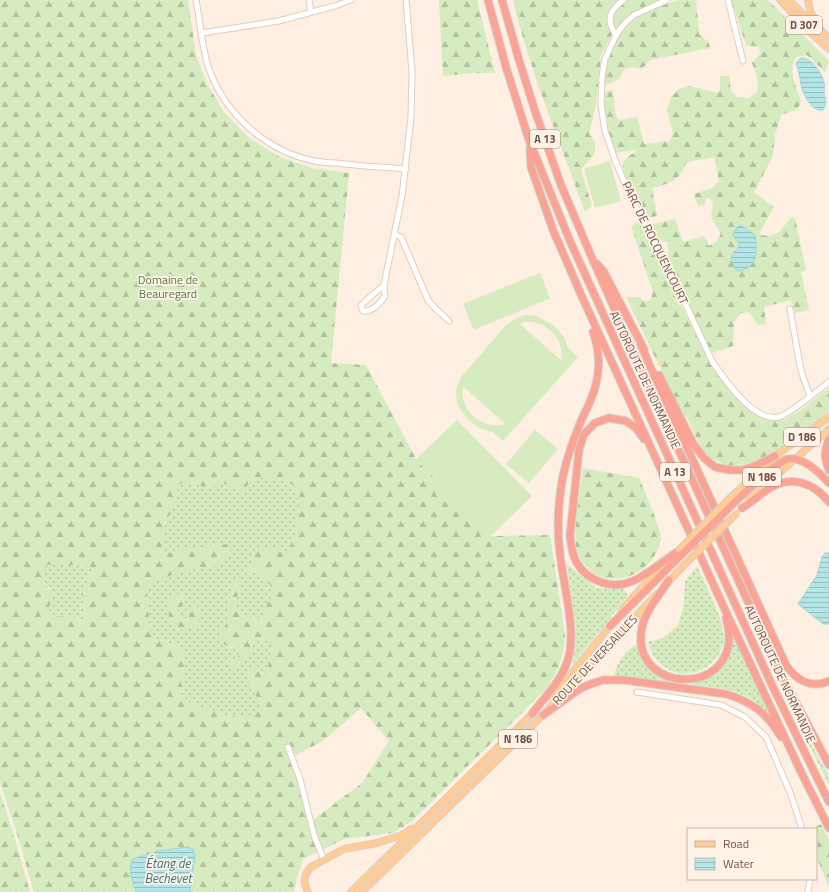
<svg xmlns="http://www.w3.org/2000/svg" width="829" height="892" viewBox="0 0 829 892" font-family="'Titillium Web',sans-serif">
<style>
.grass{fill:url(#grass-dots)}
.forest{fill:url(#forest-firs);fill-rule:evenodd}
.garden{fill:#d6ebbf;fill-rule:evenodd}
.water{fill:url(#water-rules);stroke:#9bd7d9}
.lines{fill:none;stroke-linecap:round;stroke-linejoin:round}
.minor-casing{stroke:#e4ccc0;stroke-width:7}
.major-casing{stroke:#d8cfcb;stroke-width:8}
.highway-casing{stroke:#d8cfcb;stroke-width:9}
.minor{stroke:#fff;stroke-width:5}
.major{stroke:#ffcc96;stroke-width:6}
.highway{stroke:#faa495;stroke-width:7}
.major-bridge-casing{stroke:#d8cfcb;stroke-width:8;stroke-linecap:butt}
.highway-bridge-casing{stroke:#d8cfcb;stroke-width:9;stroke-linecap:butt}
.major-bridge{stroke:#ffcc96;stroke-width:6}
.highway-bridge{stroke:#faa495;stroke-width:7}
.labels{text-anchor:middle;stroke-width:3.5;stroke-linejoin:round;paint-order:stroke}
.shield{fill:#fff3e8;stroke:#9e8277;stroke-width:1}
.shield-label{font-size:11px;font-weight:bold;fill:#755247}
.street-label{font-size:12px;fill:#755247;stroke:#fff3e8}
.park-label{font-size:12px;fill:#53763c;stroke:#fff3e8}
.water-label{font-size:13px;font-style:italic;fill:#3a787c;stroke:#fff3e8}
</style>
<defs>
<pattern id="grass-dots" width="8" height="8" patternUnits="userSpaceOnUse"><rect width="8" height="8" fill="#d6ebbf"/><path d="M2 2h.1M6 6h.1" fill="none" stroke="#b2c19d" stroke-width="1.8" stroke-linecap="round"/></pattern>
<pattern id="forest-firs" width="22" height="20" patternUnits="userSpaceOnUse"><rect width="22" height="20" fill="#d6ebbf"/><path d="M5 1l3.5 6h-7zM16 11l3.5 6h-7z" fill="#b2c19d"/></pattern>
<pattern id="water-rules" width="6" height="5" patternUnits="userSpaceOnUse"><rect width="6" height="5" fill="#b5e6e7"/><path d="M0 2.5h6" fill="none" stroke="#98bdbd"/></pattern>
</defs>
<rect width="100%" height="100%" fill="#fdefe1"/>
<g class="grass">
<path d="M 258,477 C 269,479 285,478 294,486 C 303,493 297,524 296,535 L 292,537 L 290,552 L 254,550 L 253,562 L 247,571 L 259,572 L 275,591 L 273,596 L 267,604 L 264,618 C 252,620 241,618 234,608 L 235,598 L 233,587 L 229,602 L 228,614 L 225,626 L 230,648 L 238,646 L 241,650 C 239,657 234,660 227,664 L 248,656 L 253,645 L 260,639 L 267,640 L 272,646 L 266,676 L 254,668 L 255,695 L 260,701 L 261,707 C 256,713 250,717 242,717 C 227,717 199,708 186,700 C 183,698 182,695 180,693 L 184,666 L 183,653 L 174,644 L 156,640 L 150,633 L 147,591 L 151,581 L 184,571 L 217,565 L 227,544 L 176,550 L 166,554 C 157,532 166,525 173,506 C 176,499 177,491 179,484 C 187,481 198,484 206,488 L 223,483 L 242,491 L 252,480 Z"/>
<path d="M 59,564 L 90,566 L 92,570 C 83,591 83,598 86,619 L 81,622 L 67,615 L 59,617 L 50,613 L 49,606 L 50,588 C 42,581 40,577 43,567 L 47,565 Z"/>
<path d="M 567,564 L 596,588 L 624,589 L 628,596 L 573,664 L 576,627 Z"/>
<path d="M 697,566 C 707,589 722,613 724,638 C 724,645 720,653 716,658 C 695,684 656,676 648,642 L 663,638 L 678,625 L 683,609 L 685,582 Z"/>
<path d="M 734,637 L 771,715 C 762,707 754,699 743,695 C 727,687 706,687 689,684 C 704,681 720,673 728,659 C 732,653 732,643 734,637 Z"/>
<path d="M 637,644 C 642,661 652,676 670,682 L 614,675 C 618,661 624,652 637,644 Z"/>
<path d="M 800,724 L 829,776 L 829,785 L 799,725 Z"/>
</g>
<g class="forest">
<path d="M 0,0 L 188,0 L 196,55 L 207,84 L 224,112 L 249,138 L 280,157 L 313,168 L 349,173 L 331,363 L 366,365 L 416,459 L 491,536 L 550,535 L 565,635 C 564,658 558,671 545,690 L 411,822 L 393,833 L 344,839 L 303,859 L 297,879 L 294,892 L 190,892 L 193,868 L 134,886 L 136,892 L 34,892 L 16,831 L 0,782 ZM 258,477 C 269,479 285,478 294,486 C 303,493 297,524 296,535 L 292,537 L 290,552 L 281,552 L 276,547 L 254,550 L 253,562 L 247,571 L 248,573 L 253,571 L 259,572 L 275,591 L 273,596 L 267,604 L 264,618 C 252,620 241,618 234,608 L 235,598 L 240,592 L 240,582 L 236,581 L 233,587 L 229,602 L 228,614 L 225,626 L 219,632 C 218,644 227,648 238,646 L 241,650 C 239,658 234,660 227,664 L 227,668 L 231,669 L 241,664 L 248,656 L 253,645 L 260,639 L 267,640 L 272,646 L 266,676 L 260,673 L 254,668 C 242,675 249,688 256,696 C 257,698 259,699 260,701 C 261,703 261,705 261,707 C 256,713 250,717 242,717 C 227,717 199,708 186,700 C 183,698 182,695 180,693 L 184,666 L 183,653 L 174,644 L 156,640 L 150,633 L 147,591 L 151,582 L 184,571 L 217,565 L 230,555 L 230,546 L 227,544 L 176,550 L 166,554 L 163,545 L 164,526 L 174,505 L 179,484 C 187,481 198,484 206,488 L 223,483 L 242,491 L 252,480 ZM 59,564 L 90,566 L 92,570 C 83,591 83,598 86,619 L 81,622 L 67,615 L 59,617 L 50,613 L 49,606 L 53,602 C 52,583 38,586 43,567 L 47,565 ZM 361,708 L 389,741 L 362,783 L 310,822 L 290,758 L 323,741 Z"/>
<path d="M 439,0 L 477,0 L 495,73 L 472,73 L 443,76 Z"/>
<path d="M 513,0 L 660,0 L 634,13 L 612,34 L 601,56 L 596,104 L 589,134 L 595,141 C 597,160 589,156 581,170 L 592,206 L 585,212 C 560,142 530,72 513,0 Z"/>
<path d="M 680,0 L 696,0 L 699,34 L 709,43 L 710,48 L 650,60 L 642,69 L 632,67 L 624,69 L 619,79 L 604,86 C 607,62 613,33 634,19 C 646,10 666,4 680,0 Z"/>
<path d="M 731,0 L 768,0 L 829,61 L 825,72 L 807,55 L 796,57 C 787,69 797,89 801,101 L 798,109 L 781,115 L 775,135 L 773,156 L 754,192 L 774,207 L 759,234 C 776,240 781,230 791,217 L 795,218 L 806,270 L 801,272 L 809,310 L 795,313 L 791,300 L 764,307 L 766,324 L 758,325 L 749,312 L 741,313 L 734,322 L 733,346 L 713,353 L 706,343 L 667,261 L 669,250 L 667,242 L 656,239 L 650,225 L 675,219 L 683,242 L 704,236 L 707,240 L 708,246 L 715,243 L 721,234 L 711,217 L 713,204 L 710,198 L 706,198 L 705,205 L 698,206 L 694,194 L 712,188 L 719,181 L 714,157 L 687,162 C 676,183 674,182 652,188 L 657,216 L 644,218 C 640,208 622,175 623,165 C 624,158 630,155 636,152 L 636,150 L 614,153 C 607,133 601,113 604,92 L 613,90 L 615,112 L 618,120 L 637,117 L 644,144 L 670,141 L 673,134 L 667,110 L 671,97 L 679,89 L 690,86 L 718,93 L 720,89 L 720,77 L 729,75 L 731,91 L 737,97 L 749,98 L 757,92 L 758,80 L 752,63 L 761,53 L 759,47 L 746,45 Z"/>
<path d="M 639,222 L 705,352 L 725,384 L 754,411 L 771,420 L 784,420 L 798,412 L 829,388 L 829,412 L 790,442 L 753,463 L 728,466 L 710,458 L 700,446 L 687,417 L 683,415 L 626,297 L 638,297 L 646,302 L 651,299 L 653,292 L 631,226 Z"/>
<path d="M 583,468 L 639,478 C 643,487 662,532 661,538 C 653,583 592,596 577,550 C 572,534 581,487 583,468 Z"/>
<path d="M 177,594 L 183,596 L 185,602 L 177,611 L 180,617 L 185,619 C 191,616 192,612 191,605 L 195,602 C 198,606 202,611 201,617 C 198,636 160,637 170,599 Z"/>
<path d="M 0,793 L 13,832 L 30,892 L 0,892 Z"/>
<path d="M 821,824 L 829,840 L 829,887 L 816,856 L 816,829 L 812,829 Z"/>
</g>
<g class="garden">
<path d="M 610,161 L 621,201 L 595,208 L 584,169 Z"/>
<path d="M 540,273 L 550,298 L 474,330 L 463,304 Z"/>
<path d="M 524,315 L 537,316 L 553,325 L 564,337 L 568,348 L 578,357 L 503,441 L 493,432 L 481,429 L 468,420 L 460,409 L 457,402 L 456,391 L 461,377 L 506,325 L 517,318 ZM 523,322 C 544,319 566,338 561,360 L 520,324 ZM 463,387 L 464,387 L 505,424 C 483,431 459,410 463,387 Z"/>
<path d="M 457,420 L 532,496 L 491,536 L 416,459 Z"/>
<path d="M 535,430 L 558,449 L 529,483 L 506,464 Z"/>
</g>
<g class="water">
<path d="M 801,58 C 811,57 822,73 824,82 C 825,85 824,88 824,92 C 825,99 828,103 823,110 C 814,112 806,99 803,92 C 800,83 800,73 796,63 Z"/>
<path d="M 742,226 L 755,235 C 757,251 759,268 738,271 C 734,268 734,266 732,262 C 729,251 737,253 740,244 L 734,237 L 733,235 L 737,227 Z"/>
<path d="M 825,553 L 829,553 L 829,624 L 823,624 L 798,604 L 817,575 L 822,557 Z"/>
<path d="M 187,847 L 193,849 L 195,855 L 190,892 L 136,892 C 133,884 127,866 133,859 L 158,851 Z"/>
</g>
<g class="lines">
<defs>
<g id="minor">
<path d="M 196,0 C 200,20 202,50 209,69 C 225,114 267,152 315,161 C 321,162 329,163 336,163 C 359,166 382,167 406,169"/>
<path d="M 309,0 L 311,12"/>
<path d="M 667,0 L 634,15 L 623,25 L 616,35 L 605,59 L 602,76 L 601,104 L 605,131 L 615,160 L 634,204 L 665,260 L 712,361 C 724,379 754,423 779,417 C 790,414 818,390 829,382"/>
<path d="M 728,0 L 743,61"/>
<path d="M 202,33 L 279,21 L 338,5 L 351,0"/>
<path d="M 616,35 C 605,19 610,11 623,0"/>
<path d="M 395,235 L 401,237 L 428,300 L 434,307 L 449,321"/>
<path d="M 384,285 C 380,289 362,303 361,306 L 363,311 C 373,312 380,303 385,296 L 384,285 L 402,196 L 411,117 L 412,71 L 406,0"/>
<path d="M 790,309 L 801,371 L 810,396"/>
<path d="M 637,692 L 721,705 L 745,717 L 766,737 L 790,792 L 802,829"/>
<path d="M 288,747 L 300,779 L 314,835 L 324,860"/>
<path d="M 808,892 L 810,879"/>
</g>
<g id="major">
<path d="M 780,0 L 811,33 L 829,49"/>
<path d="M 789,0 L 802,13 L 829,38"/>
<path d="M 808,0 L 811,14 L 818,23"/>
<path d="M 730,498 L 770,462 L 775,456 L 829,417"/>
<path d="M 749,500 L 829,429"/>
<path d="M 667,583 L 685,564"/>
<path d="M 622,610 L 635,595 L 667,561"/>
<path d="M 548,697 L 569,677 L 613,622"/>
<path d="M 308,892 C 303,882 303,876 311,867 L 344,849 L 377,843 L 402,835 L 411,829"/>
<path d="M 351,892 L 535,711"/>
<path d="M 362,892 L 543,715 L 657,594"/>
</g>
<g id="highway">
<path d="M 488,0 L 506,67 L 529,140 L 570,241 L 772,685 L 829,802"/>
<path d="M 502,0 L 519,60 L 535,111 L 561,185 L 592,258 L 627,337 L 782,676 L 829,765"/>
<path d="M 530,148 L 531,167 L 553,230 L 583,299 L 720,599 L 801,772 L 829,828"/>
<path d="M 597,264 L 604,272 L 644,349"/>
<path d="M 641,345 L 650,366 L 786,665 C 796,680 811,689 829,681"/>
<path d="M 659,375 L 694,445 L 704,458 L 715,467 L 729,470 L 742,470 L 755,466 L 775,456"/>
<path d="M 644,439 L 636,428 L 626,421 L 609,418 L 595,423 L 584,434 L 579,450 L 570,536 C 571,545 572,555 577,563 C 588,582 613,590 633,581 C 649,574 663,561 677,552"/>
<path d="M 829,439 C 824,452 824,457 829,470"/>
<path d="M 733,504 C 742,495 777,461 788,459 C 803,456 820,473 829,483"/>
<path d="M 742,508 C 752,502 760,494 770,488 C 792,475 814,483 829,502"/>
<path d="M 669,580 C 660,594 646,610 642,627 C 628,698 749,698 726,618"/>
<path d="M 610,626 L 681,555"/>
<path d="M 532,714 C 544,698 559,683 566,665 C 579,636 563,585 560,554 C 557,532 558,509 561,488 C 564,465 572,443 581,421 C 584,414 588,407 591,399 C 600,378 601,354 593,332"/>
<path d="M 543,715 L 581,688 L 591,684 L 603,680 L 624,680 L 726,694 C 752,702 767,713 781,737"/>
</g>
</defs>
<use href="#minor" class="minor-casing"/>
<use href="#major" class="major-casing"/>
<use href="#highway" class="highway-casing"/>
<use href="#minor" class="minor"/>
<use href="#major" class="major"/>
<use href="#highway" class="highway"/>
<defs>
<g id="major-bridge">
<path d="M 679,550 L 730,498"/>
<path d="M 685,564 L 737,513"/>
</g>
<path id="highway-bridge" d="M 681,555 L 733,504"/>
</defs>
<use href="#major-bridge" class="major-bridge-casing"/>
<use href="#highway-bridge" class="highway-bridge-casing"/>
<use href="#major-bridge" class="major-bridge"/>
<use href="#highway-bridge" class="highway-bridge"/>
</g>
<g class="labels">
<g class="shield">
<rect x="786" y="16" width="36" height="18" rx="3"/>
<rect x="530" y="130" width="30" height="18" rx="3"/>
<rect x="784" y="428" width="36" height="18" rx="3"/>
<rect x="660" y="463" width="30" height="18" rx="3"/>
<rect x="743" y="468" width="38" height="18" rx="3"/>
<rect x="499" y="730" width="38" height="18" rx="3"/>
</g>
<g class="shield-label">
<text x="804" y="29">D 307</text>
<text x="545" y="143">A 13</text>
<text x="802" y="441">D 186</text>
<text x="675" y="476">A 13</text>
<text x="762" y="481">N 186</text>
<text x="518" y="743">N 186</text>
</g>
<g class="street-label">
<text transform="translate(655 243) rotate(64)" y="4">PARC DE ROCQUENCOURT</text>
<text transform="translate(645 380) rotate(65)" y="4">AUTOROUTE DE NORMANDIE</text>
<text transform="translate(595 660) rotate(-47)" y="4">ROUTE DE VERSAILLES</text>
<text transform="translate(780 674) rotate(65)" y="4">AUTOROUTE DE NORMANDIE</text>
</g>
<g class="park-label">
<text x="168" y="284">Domaine de<tspan x="168" dy="14">Beauregard</tspan></text>
</g>
<g class="water-label">
<text x="168" y="868">Étang de<tspan x="168" dy="15">Bechevet</tspan></text>
</g>
</g>
<rect x="687" y="828" width="130" height="52" fill="#fff3e8" stroke="#c8b3a8"/>
<rect x="695" y="841" width="20" height="6" fill="#ffcc96" stroke="#c8b3a8"/>
<text x="723" y="848" font-size="12" fill="#755247">Road</text>
<rect x="695" y="858" width="20" height="12" fill="url(#water-rules)" stroke="#c8b3a8"/>
<text x="723" y="868" font-size="12" fill="#755247">Water</text>
</svg>
